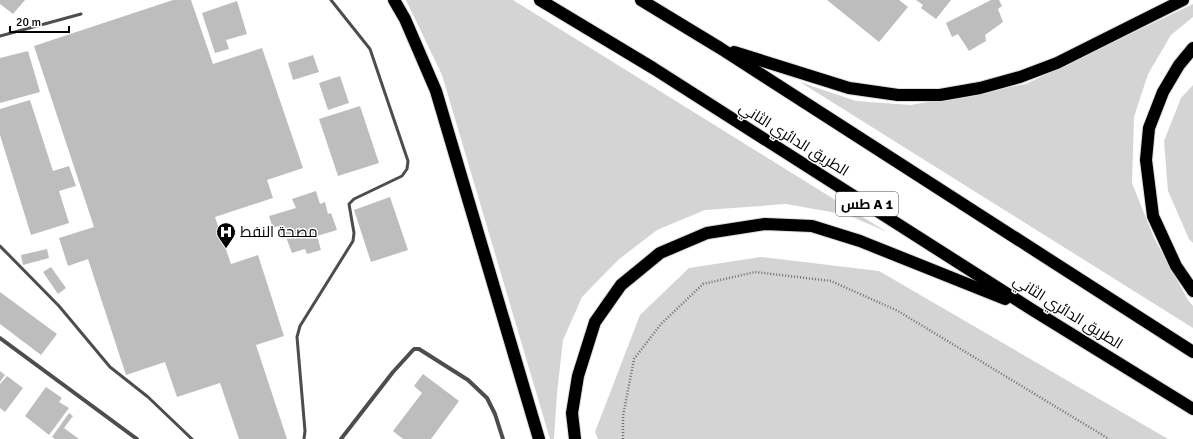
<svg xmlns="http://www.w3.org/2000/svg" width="1193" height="439" viewBox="0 0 1193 439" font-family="Signika,Cairo,sans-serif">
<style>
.green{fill:#d4d4d4}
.building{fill:#bdbdbd}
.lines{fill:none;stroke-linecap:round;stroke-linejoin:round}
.highway-casing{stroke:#dbdbdb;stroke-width:14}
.path{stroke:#6f6f6f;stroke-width:2.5;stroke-dasharray:1 2;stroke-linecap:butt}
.lane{stroke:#4d4d4d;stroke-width:3}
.street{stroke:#4d4d4d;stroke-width:4}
.highway{stroke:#000;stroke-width:12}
.labels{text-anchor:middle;stroke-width:3;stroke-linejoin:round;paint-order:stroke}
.shield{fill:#fff;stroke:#4c4c4c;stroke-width:1}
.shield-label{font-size:14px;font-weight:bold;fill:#000}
.street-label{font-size:15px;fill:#000;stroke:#fff}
.poi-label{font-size:15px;fill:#000;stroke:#fff;text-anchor:start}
</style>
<rect width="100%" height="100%" fill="#fff"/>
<g class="green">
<path d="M 406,0 L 513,0 L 887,232 L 848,215 L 786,204 L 705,210 L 657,230 L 618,260 L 582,297 L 563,340 L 557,393 L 554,439 L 550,439 L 442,75 Z"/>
<path d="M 1193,4 L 1193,17 L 1171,35 L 1148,74 L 1134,117 L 1132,183 L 1154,238 L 1188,300 L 1193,306 L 1193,328 L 800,82 L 856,101 L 911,105 L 1026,84 Z"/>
<path d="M 1193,85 L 1193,243 L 1189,239 L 1168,191 L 1164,141 L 1181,98 Z"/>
<path d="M 761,257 L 879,271 L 1168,439 L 598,439 L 595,432 L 640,315 L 689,268 Z"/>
</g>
<g class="building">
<path d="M 0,0 L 25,0 L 13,14 L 0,4 Z"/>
<path d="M 173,0 L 191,0 L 213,64 L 262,48 L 303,168 L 267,180 L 273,198 L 215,217 L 231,264 L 258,255 L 284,336 L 256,345 L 287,439 L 239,439 L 220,383 L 177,397 L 165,362 L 126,375 L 88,259 L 68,266 L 59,238 L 94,227 L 34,46 Z"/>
<path d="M 827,0 L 899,0 L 908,7 L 879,42 Z"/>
<path d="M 916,0 L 951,0 L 936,19 L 921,8 L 923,5 Z"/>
<path d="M 991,0 L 999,0 L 1002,6 L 998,9 L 1003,22 L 985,35 L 986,41 L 969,51 L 958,34 L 952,37 L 946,23 Z"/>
<path d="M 237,1 L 247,34 L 226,40 L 229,49 L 215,53 L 202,13 Z"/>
<path d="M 28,51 L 40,92 L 0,103 L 0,58 Z"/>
<path d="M 313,55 L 319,72 L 293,80 L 288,63 Z"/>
<path d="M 340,76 L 349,103 L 328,110 L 319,83 Z"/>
<path d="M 30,100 L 53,171 L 69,166 L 76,186 L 59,191 L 69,223 L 31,235 L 0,135 L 0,109 Z"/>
<path d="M 360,106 L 379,163 L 338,176 L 319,119 Z"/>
<path d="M 316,191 L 320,204 L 325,202 L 328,214 L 331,213 L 337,230 L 317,236 L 321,250 L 307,254 L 305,249 L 292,253 L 286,237 L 282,239 L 278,226 L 273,228 L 269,216 L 296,208 L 292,199 Z"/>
<path d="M 390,197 L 408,250 L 371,262 L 354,210 Z"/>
<path d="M 47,249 L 49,258 L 23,265 L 21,255 Z"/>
<path d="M 51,267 L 66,288 L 58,294 L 43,272 Z"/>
<path d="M 0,292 L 57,334 L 41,355 L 0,324 Z"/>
<path d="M 0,371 L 5,375 L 0,382 Z"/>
<path d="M 423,374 L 459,401 L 431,439 L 403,439 L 393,431 L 422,393 L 414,386 Z"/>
<path d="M 7,376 L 23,388 L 5,412 L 0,408 L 0,384 Z"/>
<path d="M 46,387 L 62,398 L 59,402 L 69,408 L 49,435 L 25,416 Z"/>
<path d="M 69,413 L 73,416 L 64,428 L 79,439 L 55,439 L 52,437 Z"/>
</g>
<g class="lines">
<defs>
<g id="highway">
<path d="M 394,0 L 405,19 L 436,91 L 539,439"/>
<path d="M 540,0 L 653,68 L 1031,309 L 1193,409"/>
<path d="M 641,0 L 720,48 L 1193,352"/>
<path d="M 1193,48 L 1179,65 L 1163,92 L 1149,128 L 1146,160 L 1153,216 L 1176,266 L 1193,291"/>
<path d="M 734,52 L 849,88 L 898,95 L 940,95 L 980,88 L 1020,77 L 1057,63 L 1183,0"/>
<path d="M 575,439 L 572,413 L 578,376 L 595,322 L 621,285 L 660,253 L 707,233 L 765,224 L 812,226 L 860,241 L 1005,299"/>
</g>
</defs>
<use href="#highway" class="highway-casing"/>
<path class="path" d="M 623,439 L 623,416 L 634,359 L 661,324 L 703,284 L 755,272 L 831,281 L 898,311 L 1109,439"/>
<g class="lane">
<path d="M 0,36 L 81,14"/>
<path d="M 0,246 L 59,306 L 110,367 L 148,397 L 192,439"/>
<path d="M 304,439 L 305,431 L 297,337 L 300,326 L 353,241 L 354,233 L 349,204 L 354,199 L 402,176 L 407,169 L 408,161 L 370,49 L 331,0"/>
</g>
<g class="street">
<path d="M 0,338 L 137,439"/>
<path d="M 341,439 L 393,372 L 414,349 L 419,349 L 468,380 L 487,398 L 495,414 L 503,439"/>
</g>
<use href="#highway" class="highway"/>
</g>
<defs>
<symbol id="hospital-pin" viewBox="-11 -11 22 30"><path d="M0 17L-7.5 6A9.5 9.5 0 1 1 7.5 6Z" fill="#000" stroke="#fff"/><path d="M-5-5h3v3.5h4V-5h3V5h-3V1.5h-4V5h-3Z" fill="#fff"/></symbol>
</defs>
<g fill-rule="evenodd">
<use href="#hospital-pin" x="215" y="221" width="22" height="30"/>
</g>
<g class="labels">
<rect class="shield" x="836" y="192" width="62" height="24" rx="3"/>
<g class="shield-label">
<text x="867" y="209">طس A 1</text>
</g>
<g class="street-label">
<text transform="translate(794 139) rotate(32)" y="5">الطريق الدائري الثاني</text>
<text transform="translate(1068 312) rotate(32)" y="5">الطريق الدائري الثاني</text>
</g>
<g class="poi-label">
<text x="240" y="237">مصحة النفط</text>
</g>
</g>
<path d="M10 26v6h59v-6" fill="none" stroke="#000000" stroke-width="2"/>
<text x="16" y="26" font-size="12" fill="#000000" stroke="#ffffff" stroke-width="3" paint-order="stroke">20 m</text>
</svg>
